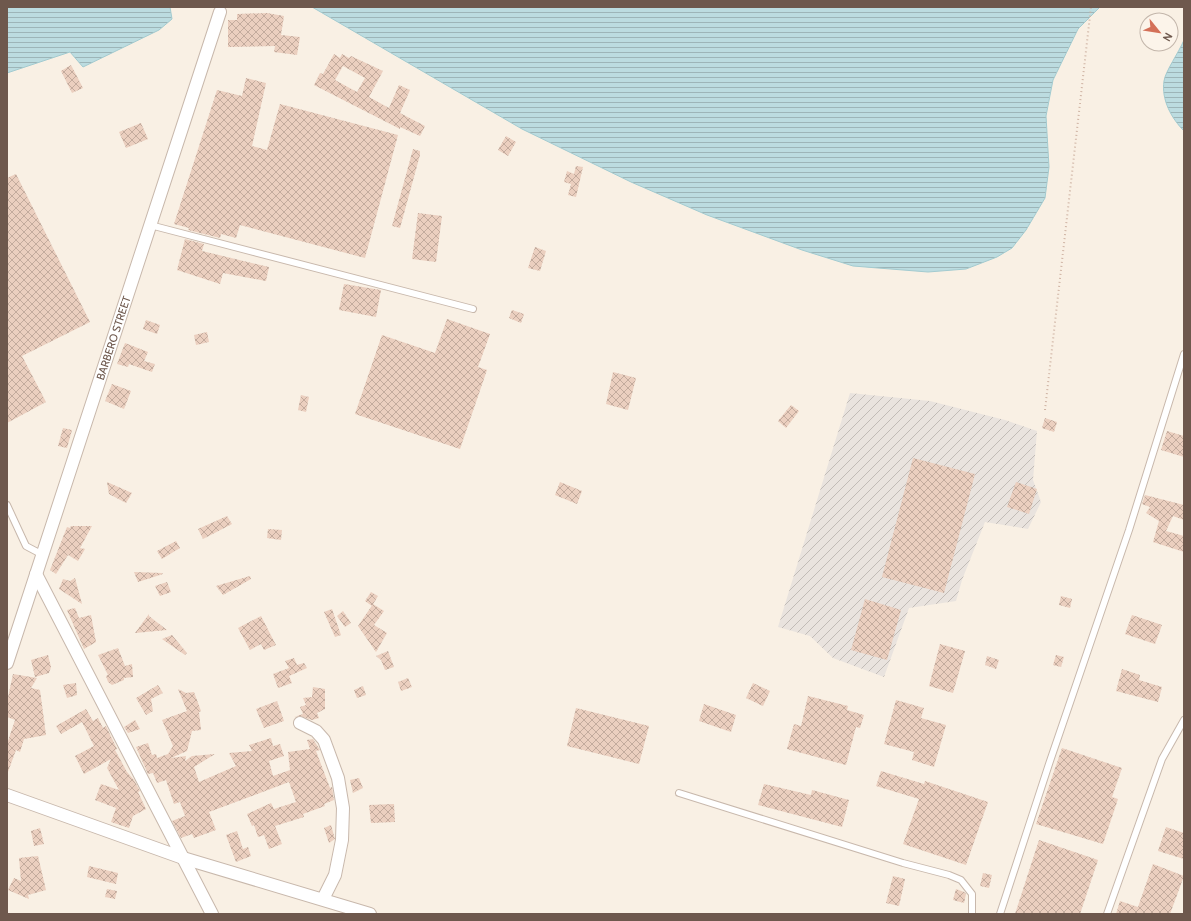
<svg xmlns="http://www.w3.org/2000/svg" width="1191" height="921" viewBox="0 0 1191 921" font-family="Cabin,sans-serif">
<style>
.industrial{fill:url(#industrial-furrows)}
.water{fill:url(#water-rules);stroke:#a3cbd0}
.building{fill:url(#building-cross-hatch);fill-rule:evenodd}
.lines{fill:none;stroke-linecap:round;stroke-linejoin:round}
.lane-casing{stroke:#c8b8ac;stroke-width:8}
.street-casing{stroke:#c8b8ac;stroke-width:14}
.path{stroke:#cfb3a3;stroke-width:2;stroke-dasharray:1 3;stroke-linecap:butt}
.lane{stroke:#fff;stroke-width:6}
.street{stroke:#fff;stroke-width:12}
.labels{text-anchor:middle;stroke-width:3.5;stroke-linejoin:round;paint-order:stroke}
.street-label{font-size:11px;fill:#6e584d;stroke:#fcf4ea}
</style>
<defs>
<pattern id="industrial-furrows" width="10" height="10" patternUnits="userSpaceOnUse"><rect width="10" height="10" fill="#e9e3de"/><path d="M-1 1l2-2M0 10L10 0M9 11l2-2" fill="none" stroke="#c1bbb6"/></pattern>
<pattern id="water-rules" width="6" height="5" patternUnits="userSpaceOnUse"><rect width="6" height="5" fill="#bcdce0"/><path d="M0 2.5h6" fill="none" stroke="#9db5b8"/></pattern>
<pattern id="building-cross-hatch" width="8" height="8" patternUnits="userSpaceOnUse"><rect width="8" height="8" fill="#ebcfbf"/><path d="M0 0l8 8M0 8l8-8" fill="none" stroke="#c3ab9d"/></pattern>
</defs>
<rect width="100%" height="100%" fill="#f9f0e4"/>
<path class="industrial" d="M 850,393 L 930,401 L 1005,420 L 1037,431 L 1033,480 L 1041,502 L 1028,529 L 985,522 L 962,580 L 956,601 L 909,608 L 884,677 L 833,658 L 810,636 L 778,627 Z"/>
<g class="water">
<path d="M 7,7 L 170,7 L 172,19 L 159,30 L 83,67 L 70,52 L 7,73 Z"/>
<path d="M 312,7 L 1100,7 L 1078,29 L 1053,80 L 1046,116 L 1049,167 L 1045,198 L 1026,230 L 1012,248 L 997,257 L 966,269 L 928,272 L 853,266 L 802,250 L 707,215 L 631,182 L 522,129 Z"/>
<path d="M 1184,40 L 1184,131 C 1172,119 1161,100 1164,81 C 1165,72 1179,52 1184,40 Z"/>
</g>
<g class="building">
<path d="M 267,13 L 284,16 L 281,35 L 300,37 L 297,55 L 274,52 L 275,46 L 228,47 L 228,20 L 237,20 L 237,14 Z"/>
<path d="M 334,54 L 340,58 L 342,54 L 349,58 L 351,56 L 383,71 L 369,97 L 389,108 L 399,85 L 410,90 L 400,113 L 425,126 L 420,136 L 400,127 L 400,129 L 314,85 L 320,73 L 323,74 ZM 343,66 L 365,78 L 357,92 L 335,80 Z"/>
<path d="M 71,65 L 83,88 L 72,93 L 61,71 Z"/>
<path d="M 246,78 L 266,83 L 252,146 L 267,150 L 280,104 L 398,135 L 365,258 L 240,225 L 236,238 L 221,234 L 220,238 L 188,230 L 189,228 L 174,224 L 217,90 L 242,96 Z"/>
<path d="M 141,123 L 148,139 L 126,148 L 119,132 Z"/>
<path d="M 506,136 L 516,142 L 508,156 L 498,150 Z"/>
<path d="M 413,149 L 420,151 L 420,155 L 400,228 L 392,226 Z"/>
<path d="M 576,166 L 583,167 L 576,197 L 568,195 L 571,184 L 564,182 L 567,171 L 574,174 Z"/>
<path d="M 16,174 L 90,322 L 22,356 L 46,402 L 7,423 L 7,178 Z"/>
<path d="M 418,213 L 442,216 L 436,262 L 412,259 Z"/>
<path d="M 185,239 L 204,244 L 202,251 L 269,267 L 266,281 L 223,273 L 220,284 L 177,270 Z"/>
<path d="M 535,247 L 546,251 L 540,271 L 528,268 Z"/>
<path d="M 344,284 L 381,290 L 376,317 L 339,310 Z"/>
<path d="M 512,310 L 524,314 L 521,323 L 509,318 Z"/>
<path d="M 447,319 L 490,334 L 478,367 L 487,370 L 460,449 L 355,414 L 382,335 L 435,353 Z"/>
<path d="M 146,320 L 160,325 L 157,334 L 143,329 Z"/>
<path d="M 207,332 L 209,342 L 196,345 L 194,335 Z"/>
<path d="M 125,343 L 148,352 L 144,361 L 155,364 L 152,372 L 129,364 L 128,367 L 117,364 Z"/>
<path d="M 613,372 L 636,378 L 628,410 L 606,404 Z"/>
<path d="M 112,384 L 131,391 L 124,409 L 105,401 Z"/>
<path d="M 301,395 L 309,397 L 306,412 L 298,410 Z"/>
<path d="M 791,405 L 799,411 L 786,428 L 778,421 Z"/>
<path d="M 1045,418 L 1057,422 L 1054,432 L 1042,428 Z"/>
<path d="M 63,428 L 72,430 L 67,448 L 58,446 Z"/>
<path d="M 1167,431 L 1184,436 L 1184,457 L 1161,450 Z"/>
<path d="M 913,458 L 975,474 L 944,593 L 882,577 Z"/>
<path d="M 107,482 L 132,493 L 126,503 L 109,494 Z"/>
<path d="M 560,482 L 582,491 L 577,504 L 555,495 Z"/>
<path d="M 1016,482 L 1037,489 L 1029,514 L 1007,507 Z"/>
<path d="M 1145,495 L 1184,505 L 1184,520 L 1173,516 L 1166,531 L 1184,536 L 1184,552 L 1153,542 L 1159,521 L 1146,513 L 1150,507 L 1142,504 Z"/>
<path d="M 227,516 L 232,524 L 203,539 L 198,529 Z"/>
<path d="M 71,526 L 92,526 L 80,548 L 85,549 L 78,561 L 68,555 L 56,574 L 50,570 L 67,527 L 70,528 Z"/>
<path d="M 268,529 L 282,530 L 281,540 L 267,538 Z"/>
<path d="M 176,541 L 180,548 L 162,559 L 157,551 Z"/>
<path d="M 134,572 L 162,573 L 163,574 L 138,582 Z"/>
<path d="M 250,576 L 251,579 L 223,595 L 216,586 Z"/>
<path d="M 75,578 L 82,604 L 59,589 L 63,579 L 70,581 Z"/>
<path d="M 167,582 L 171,592 L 160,596 L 155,586 Z"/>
<path d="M 371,592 L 378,596 L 372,606 L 365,601 Z"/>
<path d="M 1061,596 L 1072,599 L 1070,608 L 1059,605 Z"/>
<path d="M 865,599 L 901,610 L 887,660 L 851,650 Z"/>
<path d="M 373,604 L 384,611 L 374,625 L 387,633 L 376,652 L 358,626 Z"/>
<path d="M 75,608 L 79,618 L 91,615 L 96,642 L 84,649 L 67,610 Z"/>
<path d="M 332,609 L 341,635 L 335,637 L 324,612 Z"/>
<path d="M 343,611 L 351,623 L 345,627 L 337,616 Z"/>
<path d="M 149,614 L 149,616 L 167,630 L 135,633 Z"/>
<path d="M 1132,615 L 1162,625 L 1155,644 L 1125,634 Z"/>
<path d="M 261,616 L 276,645 L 264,650 L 261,644 L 250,650 L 238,628 Z"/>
<path d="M 172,635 L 187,653 L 185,655 L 162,639 Z"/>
<path d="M 940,644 L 965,651 L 953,693 L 929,686 Z"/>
<path d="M 118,648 L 125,666 L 132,664 L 133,677 L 124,678 L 124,680 L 112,685 L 108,682 L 106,676 L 108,675 L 98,655 Z"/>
<path d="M 388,651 L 394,667 L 385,670 L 381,660 L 376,656 Z"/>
<path d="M 48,655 L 51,667 L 49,673 L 35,677 L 31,660 Z"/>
<path d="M 1056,655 L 1064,657 L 1061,667 L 1053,665 Z"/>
<path d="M 987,656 L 999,660 L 996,669 L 985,665 Z"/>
<path d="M 294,658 L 297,665 L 304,663 L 307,668 L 289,676 L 292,683 L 278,688 L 273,674 L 289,668 L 285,661 Z"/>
<path d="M 1122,669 L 1140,675 L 1139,680 L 1162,687 L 1158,702 L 1116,691 Z"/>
<path d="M 13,674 L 37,678 L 31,688 L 40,690 L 46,735 L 24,739 L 20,752 L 16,750 L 8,772 L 7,744 L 15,720 L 7,717 L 7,702 Z"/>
<path d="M 408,678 L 412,687 L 401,691 L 398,682 Z"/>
<path d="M 76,683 L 77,695 L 67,698 L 63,685 Z"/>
<path d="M 753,683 L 770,691 L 763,706 L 746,698 Z"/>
<path d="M 158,685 L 163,693 L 151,699 L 153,711 L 146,715 L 136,698 Z"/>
<path d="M 363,686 L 366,695 L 357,698 L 354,690 Z"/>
<path d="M 313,687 L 325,689 L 325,709 L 317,713 L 319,718 L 312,720 L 300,716 L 294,717 L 303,714 L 300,707 L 306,705 L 303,698 L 312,697 Z"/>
<path d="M 178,689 L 186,693 L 194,692 L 201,711 L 199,712 L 201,730 L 192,731 L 187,751 L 171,758 L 186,756 L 185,761 L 192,756 L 215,754 L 194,767 L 199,782 L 236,766 L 229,753 L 252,751 L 249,745 L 271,738 L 273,746 L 280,744 L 284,756 L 269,761 L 273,776 L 290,770 L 288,752 L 310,749 L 307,740 L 313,739 L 320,750 L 316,751 L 330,788 L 332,787 L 334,800 L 324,804 L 325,806 L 303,814 L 304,817 L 275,826 L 282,844 L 269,849 L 264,835 L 258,837 L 254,825 L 252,826 L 247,814 L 271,803 L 274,809 L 296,802 L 289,782 L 209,812 L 216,830 L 194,838 L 192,834 L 181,838 L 172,821 L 185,816 L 180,802 L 174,804 L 166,780 L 157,783 L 153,773 L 148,774 L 136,747 L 148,743 L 152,755 L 156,754 L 157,758 L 168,754 L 173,746 L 162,720 L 187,711 Z"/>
<path d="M 808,696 L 848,706 L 847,710 L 864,715 L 860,728 L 856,727 L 846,765 L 787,749 L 794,724 L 801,726 Z"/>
<path d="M 896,700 L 924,708 L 921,718 L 946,725 L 934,767 L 912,760 L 914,752 L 884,744 Z"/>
<path d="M 277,701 L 284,721 L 264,728 L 256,709 Z"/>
<path d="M 704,704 L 736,715 L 731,732 L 699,721 Z"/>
<path d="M 576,708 L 649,726 L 639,764 L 567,746 Z"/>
<path d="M 86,709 L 93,721 L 98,718 L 103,728 L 106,726 L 117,749 L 115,750 L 127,772 L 134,780 L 140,791 L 138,792 L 146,809 L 133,816 L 129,828 L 111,822 L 116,808 L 95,800 L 101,784 L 119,790 L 107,768 L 111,759 L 84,774 L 75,756 L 94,746 L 82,722 L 61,734 L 56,726 Z"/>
<path d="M 135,720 L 140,729 L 128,733 L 124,727 Z"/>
<path d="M 1062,748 L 1122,768 L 1112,797 L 1118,799 L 1103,844 L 1036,824 Z"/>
<path d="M 881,771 L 924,784 L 925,781 L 988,802 L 966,865 L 903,844 L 919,799 L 876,786 Z"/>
<path d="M 359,778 L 363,788 L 353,793 L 350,780 Z"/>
<path d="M 764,784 L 811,795 L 812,790 L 849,800 L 842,827 L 758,805 Z"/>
<path d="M 394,804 L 395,822 L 371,823 L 369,805 Z"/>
<path d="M 331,825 L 335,839 L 329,843 L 324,828 Z"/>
<path d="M 1166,827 L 1184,833 L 1184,859 L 1158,851 Z"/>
<path d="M 40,828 L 44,844 L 34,846 L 31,831 Z"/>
<path d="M 237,831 L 243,849 L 248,847 L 251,856 L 236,862 L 226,835 Z"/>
<path d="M 1039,840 L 1098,860 L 1080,914 L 1015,914 Z"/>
<path d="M 38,856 L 46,890 L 28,895 L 29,899 L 8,890 L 14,878 L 21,881 L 19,858 Z"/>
<path d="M 1153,864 L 1184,876 L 1170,914 L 1116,914 L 1120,901 L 1138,907 Z"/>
<path d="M 89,866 L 118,873 L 116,884 L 87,877 Z"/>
<path d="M 983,873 L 992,875 L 989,888 L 980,886 Z"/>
<path d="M 893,876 L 905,879 L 899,906 L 886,903 Z"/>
<path d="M 107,889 L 117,891 L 115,899 L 105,897 Z"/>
<path d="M 956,889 L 964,892 L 966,894 L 964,903 L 953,900 Z"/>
</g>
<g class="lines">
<defs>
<g id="lane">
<path d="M 150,225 L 473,309"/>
<path d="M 7,505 L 26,546 L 43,555"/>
<path d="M 679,793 L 903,863 L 949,875 L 961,880 L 972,894 L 972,914"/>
<path d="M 1000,914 L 1049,764 L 1129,530 L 1184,354"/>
<path d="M 1107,914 L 1162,759 L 1184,720"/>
</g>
<g id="street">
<path d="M 36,574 L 212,914"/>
<path id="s1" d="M 7,663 L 220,12"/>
<path d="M 300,723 L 316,731 L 324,740 L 338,778 L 343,808 L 342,840 L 335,875 L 323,899"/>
<path d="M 7,795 L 183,858 L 370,914"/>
</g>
</defs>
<use href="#lane" class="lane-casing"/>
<use href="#street" class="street-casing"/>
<path class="path" d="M 1045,410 L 1091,7"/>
<use href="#lane" class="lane"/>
<use href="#street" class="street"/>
</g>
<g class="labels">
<g class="street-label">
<text dy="4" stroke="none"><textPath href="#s1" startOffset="342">BARBERO STREET</textPath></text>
</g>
</g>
<rect width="1191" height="921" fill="none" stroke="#6e584d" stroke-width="16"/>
<g transform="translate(1159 32) rotate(120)"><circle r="19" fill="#fcf4ea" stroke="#c3b6ab"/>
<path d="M0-3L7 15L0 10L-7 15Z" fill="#d47058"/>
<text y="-6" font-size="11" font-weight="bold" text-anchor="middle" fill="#6e584d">N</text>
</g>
</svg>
